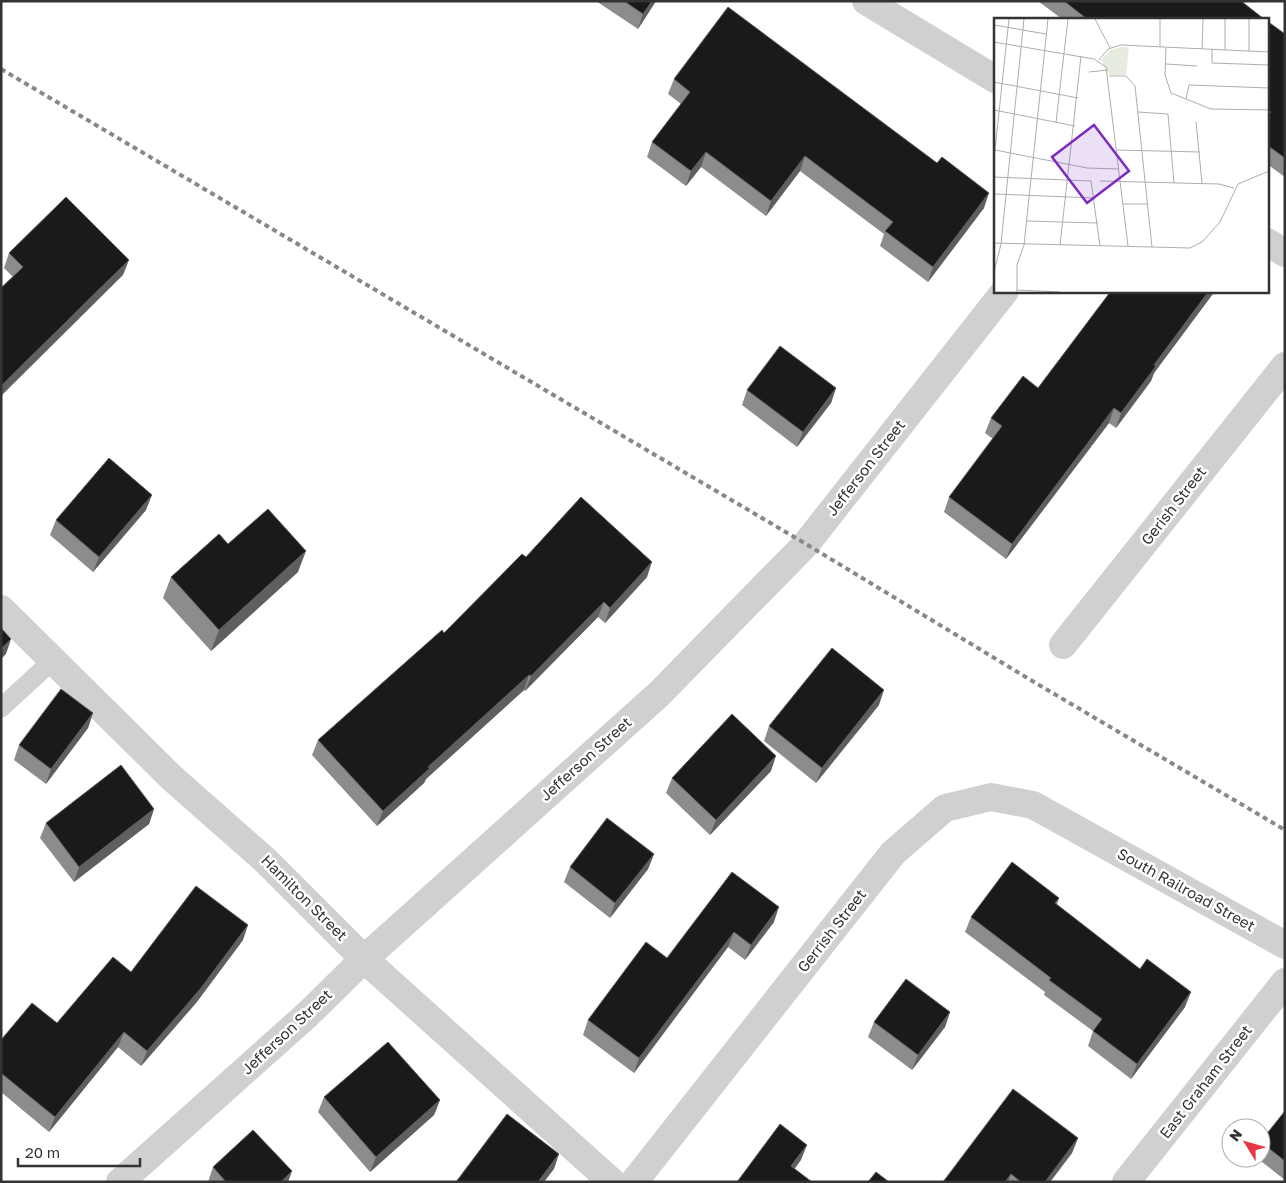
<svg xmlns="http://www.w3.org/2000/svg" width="1286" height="1183" viewBox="0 0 1286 1183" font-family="'Golos Text',sans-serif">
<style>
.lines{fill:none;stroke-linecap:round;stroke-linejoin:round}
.lane{stroke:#d0d0d0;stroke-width:19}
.street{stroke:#d0d0d0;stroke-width:28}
.rail{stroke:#888;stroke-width:4;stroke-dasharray:5 4;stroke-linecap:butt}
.wall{fill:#8c8c8c}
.shaded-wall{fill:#5f5f5f}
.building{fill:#1a1a1a;stroke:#5f5f5f}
.labels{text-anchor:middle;stroke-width:5;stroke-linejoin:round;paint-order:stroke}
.street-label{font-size:15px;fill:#333;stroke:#fff}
.inset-road{fill:none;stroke:#adadad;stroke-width:1}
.view{fill:#7b2cbf;fill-opacity:0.15;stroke:#7b2cbf;stroke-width:2.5}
.inset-edge{fill:none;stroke:#333;stroke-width:2.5}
</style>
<rect width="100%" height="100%" fill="#fff"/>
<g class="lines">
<path class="lane" d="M 1,708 L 53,660"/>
<g class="street">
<path d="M 866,1 L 995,79"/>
<path d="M 1267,242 L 1285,253"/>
<path d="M 1,609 L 172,778 L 265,860 L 364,959 L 612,1182"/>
<path d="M 1063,645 L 1285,366"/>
<path d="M 120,1182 L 308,1014 L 364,959 L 659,694 L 806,544 L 1005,291"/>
<path d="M 634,1182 L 893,853 L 945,808 L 991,797 L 1033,805 L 1285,945"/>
<path d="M 1126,1182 L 1285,982"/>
</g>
<path class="rail" d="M 1,69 L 806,544 L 1034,682 L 1285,830"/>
</g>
<g class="wall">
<path d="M 596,1 L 656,1 L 638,29 Z"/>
<path d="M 1038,1 L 1241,1 L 1264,19 L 1062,19 Z"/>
<path d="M 1267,21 L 1285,34 L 1285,177 L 1267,164 Z"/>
<path d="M 674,79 L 984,208 L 928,282 L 880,246 L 884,234 L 800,171 L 766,216 L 701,167 L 686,186 L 647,157 L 652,142 L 681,104 L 668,94 Z"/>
<path d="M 9,253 L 123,275 L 13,277 L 4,268 Z"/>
<path d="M 1111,291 L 1215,291 L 1154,373 L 1151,381 L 1116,428 L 1109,423 L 1006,559 L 944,512 L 949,497 L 993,439 L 985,433 L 991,418 L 1038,388 Z"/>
<path d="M 836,388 L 831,403 L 797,447 L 742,405 L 747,390 Z"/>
<path d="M 146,510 L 93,572 L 50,535 L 56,520 Z"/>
<path d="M 228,544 L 298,572 L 211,651 L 163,598 L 171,577 Z"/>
<path d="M 526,557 L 647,577 L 605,623 L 598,617 L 525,691 L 524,690 L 426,779 L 424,783 L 377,826 L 312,755 L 318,740 L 444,633 Z"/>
<path d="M 879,705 L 816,783 L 764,741 L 769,726 Z"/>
<path d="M 93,713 L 88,728 L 46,784 L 14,760 L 19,745 Z"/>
<path d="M 771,771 L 710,835 L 666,793 L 672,778 Z"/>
<path d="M 154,809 L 149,824 L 74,882 L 40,838 L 46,823 Z"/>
<path d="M 654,854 L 648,869 L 610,918 L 564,882 L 570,867 Z"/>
<path d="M 732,872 L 774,922 L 745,960 L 728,947 L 634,1073 L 583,1035 L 588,1020 L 667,958 Z"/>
<path d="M 1059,898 L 1057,905 L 1185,1007 L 1131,1079 L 1088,1046 L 1093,1031 L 1044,995 L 1045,992 L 965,932 L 971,917 Z"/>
<path d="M 243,940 L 196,1003 L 141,1066 L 118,1047 L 49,1132 L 1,1092 L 1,1040 L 57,1023 L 131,972 Z"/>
<path d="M 950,1012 L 945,1027 L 912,1070 L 868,1037 L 874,1022 Z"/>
<path d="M 324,1097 L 440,1100 L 434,1115 L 370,1172 L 318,1112 Z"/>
<path d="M 1285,1111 L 1285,1180 L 1257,1158 L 1261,1158 L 1261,1141 Z"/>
<path d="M 1078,1138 L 1072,1153 L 1050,1182 L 943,1182 Z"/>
<path d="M 213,1167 L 288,1182 L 208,1182 Z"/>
</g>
<g class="shaded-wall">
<path d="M 652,1 L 656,1 L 638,29 L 643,14 Z"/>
<path d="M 706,152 L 701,167 L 686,186 L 691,171 Z"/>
<path d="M 805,156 L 800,171 L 766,216 L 771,201 Z"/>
<path d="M 989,193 L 984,208 L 928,282 L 933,267 Z"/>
<path d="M 129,260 L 123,275 L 1,396 L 1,386 Z"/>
<path d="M 1209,291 L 1215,291 L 1154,373 L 1151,381 L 1116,428 L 1121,413 L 1154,365 Z"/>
<path d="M 836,388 L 831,403 L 797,447 L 803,432 Z"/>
<path d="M 1114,408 L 1109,423 L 1006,559 L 1012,544 Z"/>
<path d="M 152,495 L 146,510 L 93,572 L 99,557 Z"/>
<path d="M 306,551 L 298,572 L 211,651 L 219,630 Z"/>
<path d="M 652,562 L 647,577 L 605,623 L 610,608 Z"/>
<path d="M 604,602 L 598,617 L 525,691 L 531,676 Z"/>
<path d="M 11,639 L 6,654 L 1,659 L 1,649 Z"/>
<path d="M 529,675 L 524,690 L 426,779 L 424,783 L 377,826 L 383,811 L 428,767 Z"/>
<path d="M 884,690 L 879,705 L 816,783 L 822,768 Z"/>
<path d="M 93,713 L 88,728 L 46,784 L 51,769 Z"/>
<path d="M 776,756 L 771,771 L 710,835 L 716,820 Z"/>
<path d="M 154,809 L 149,824 L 74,882 L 79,867 Z"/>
<path d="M 654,854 L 648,869 L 610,918 L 615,903 Z"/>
<path d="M 779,907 L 774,922 L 745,960 L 751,945 Z"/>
<path d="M 248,925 L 243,940 L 196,1003 L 141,1066 L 147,1051 Z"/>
<path d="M 734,932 L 728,947 L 634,1073 L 639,1058 Z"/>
<path d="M 1191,992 L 1185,1007 L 1131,1079 L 1137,1064 Z"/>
<path d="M 950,1012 L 945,1027 L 912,1070 L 918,1055 Z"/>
<path d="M 124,1032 L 118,1047 L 49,1132 L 55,1117 Z"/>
<path d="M 440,1100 L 434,1115 L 370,1172 L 376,1157 Z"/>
<path d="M 1078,1138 L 1072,1153 L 1050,1182 L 1045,1182 Z"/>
<path d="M 807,1145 L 801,1160 L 786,1181 L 791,1166 Z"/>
<path d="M 559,1154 L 554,1169 L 544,1182 L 538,1182 Z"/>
<path d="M 292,1171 L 288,1182 L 281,1182 Z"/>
<path d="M 1011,1174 L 1008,1182 L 1005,1182 Z"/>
</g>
<g class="building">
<path d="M 624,1 L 652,1 L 643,14 Z"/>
<path d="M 1064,1 L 1241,1 L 1264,19 L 1087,19 Z"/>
<path d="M 728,7 L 937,163 L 942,157 L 989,193 L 933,267 L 885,231 L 893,222 L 805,156 L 771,201 L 706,152 L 691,171 L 652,142 L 690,92 L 674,79 Z"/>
<path d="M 1267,21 L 1285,34 L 1285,158 L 1267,145 L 1267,117 L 1271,112 L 1267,110 Z"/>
<path d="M 66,197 L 129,260 L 1,386 L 1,288 L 23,267 L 9,253 Z"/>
<path d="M 1111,291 L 1209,291 L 1154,365 L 1156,366 L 1121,413 L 1114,408 L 1012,544 L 949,497 L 1002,426 L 991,418 L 1023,376 L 1038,388 Z"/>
<path d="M 780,346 L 836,388 L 803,432 L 747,390 Z"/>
<path d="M 109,458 L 152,495 L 99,557 L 56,520 Z"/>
<path d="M 581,497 L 652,562 L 610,608 L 604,602 L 531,676 L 529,675 L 428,767 L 430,768 L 383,811 L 318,740 L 442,630 L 444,633 L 522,554 L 526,557 Z"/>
<path d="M 268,509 L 306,551 L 219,630 L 171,577 L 219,534 L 228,544 Z"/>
<path d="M 1,628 L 11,639 L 1,649 Z"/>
<path d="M 832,648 L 884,690 L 822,768 L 769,726 Z"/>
<path d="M 61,689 L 93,713 L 51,769 L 19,745 Z"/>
<path d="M 732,714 L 776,756 L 716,820 L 672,778 Z"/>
<path d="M 121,765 L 154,809 L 79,867 L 46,823 Z"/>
<path d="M 607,818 L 654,854 L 615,903 L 570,867 Z"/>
<path d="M 1012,862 L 1059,898 L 1055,903 L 1140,969 L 1147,959 L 1191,992 L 1137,1064 L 1093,1031 L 1102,1019 L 1049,980 L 1051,978 L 971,917 Z"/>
<path d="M 732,872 L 779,907 L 751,945 L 734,932 L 639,1058 L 588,1020 L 646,942 L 667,958 Z"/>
<path d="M 196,886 L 248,925 L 201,988 L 147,1051 L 124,1032 L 55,1117 L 1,1073 L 1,1040 L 32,1003 L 57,1023 L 113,957 L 131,972 Z"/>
<path d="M 906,979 L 950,1012 L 918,1055 L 874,1022 Z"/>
<path d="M 388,1042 L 440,1100 L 376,1157 L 324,1097 Z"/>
<path d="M 1013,1089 L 1078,1138 L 1045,1182 L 1021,1182 L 1011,1174 L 1005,1182 L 943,1182 Z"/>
<path d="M 1285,1111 L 1285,1161 L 1261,1142 L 1261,1141 Z"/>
<path d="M 507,1114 L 559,1154 L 538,1182 L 456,1182 Z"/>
<path d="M 780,1124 L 807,1145 L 791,1166 L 812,1182 L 737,1182 Z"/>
<path d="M 253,1130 L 292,1171 L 281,1182 L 226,1182 L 213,1167 Z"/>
<path d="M 876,1172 L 889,1182 L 868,1182 Z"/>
</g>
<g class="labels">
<g class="street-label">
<text transform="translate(866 468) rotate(-52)" y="5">Jefferson Street</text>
<text transform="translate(1174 506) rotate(-52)" y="5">Gerish Street</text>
<text transform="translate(586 759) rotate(-42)" y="5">Jefferson Street</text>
<text transform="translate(1186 890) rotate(29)" y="5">South Railroad Street</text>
<text transform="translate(304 898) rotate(45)" y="5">Hamilton Street</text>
<text transform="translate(832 931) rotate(-52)" y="5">Gerrish Street</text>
<text transform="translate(287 1032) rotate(-43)" y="5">Jefferson Street</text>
<text transform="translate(1206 1082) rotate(-52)" y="5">East Graham Street</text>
</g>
</g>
<g transform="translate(994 18)">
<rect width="275" height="275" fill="#fff"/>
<path d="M 127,29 L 135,29 L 132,57 L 116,57 L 107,42 L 116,32 Z" fill="#e6ecdf"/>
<path class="inset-road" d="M 101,1 L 116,30M 0,7 L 52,16M 0,24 L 100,41 L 112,49 L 134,228M 166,29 L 166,1M 172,30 L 171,57 L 177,75 L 217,91 L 275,92M 208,31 L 209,1M 218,31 L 218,45 L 275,47M 231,32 L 231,1M 255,33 L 255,1M 105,42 L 114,31 L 127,27 L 275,34M 172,46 L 203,48M 95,54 L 114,52M 115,58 L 132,58 L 141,68 L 158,229M 0,64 L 84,80M 192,81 L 195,67 L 275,70M 0,92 L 81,108M 144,94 L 174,96 L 180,165M 62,104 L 74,1M 202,104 L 208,165M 1,132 L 93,150 L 125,151M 123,132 L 206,134M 0,141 L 15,1M 0,159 L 97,163 L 106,228M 106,163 L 225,166 L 240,170M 0,176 L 101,180M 129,186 L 153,186M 33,203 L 104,205M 0,225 L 196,230 L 208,224 L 226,204 L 244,166 L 275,153M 66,227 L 87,38M 0,254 L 7,226 L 30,1M 23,272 L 66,274M 23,274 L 23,247 L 30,227 L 54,1"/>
<path class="view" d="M 100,107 L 135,153 L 93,185 L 58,139 Z"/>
<rect width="275" height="275" class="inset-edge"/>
</g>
<rect width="1286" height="1183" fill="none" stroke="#333333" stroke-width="5"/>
<g transform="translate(1246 1143) rotate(307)"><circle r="24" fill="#ffffff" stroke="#adadad"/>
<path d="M0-4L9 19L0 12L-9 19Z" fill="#e63946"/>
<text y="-8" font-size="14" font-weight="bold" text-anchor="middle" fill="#333333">N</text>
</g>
<path d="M18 1158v8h122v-8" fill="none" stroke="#333333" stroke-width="2.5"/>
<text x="25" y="1158" font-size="15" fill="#333333" stroke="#ffffff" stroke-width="4" paint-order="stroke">20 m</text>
</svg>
